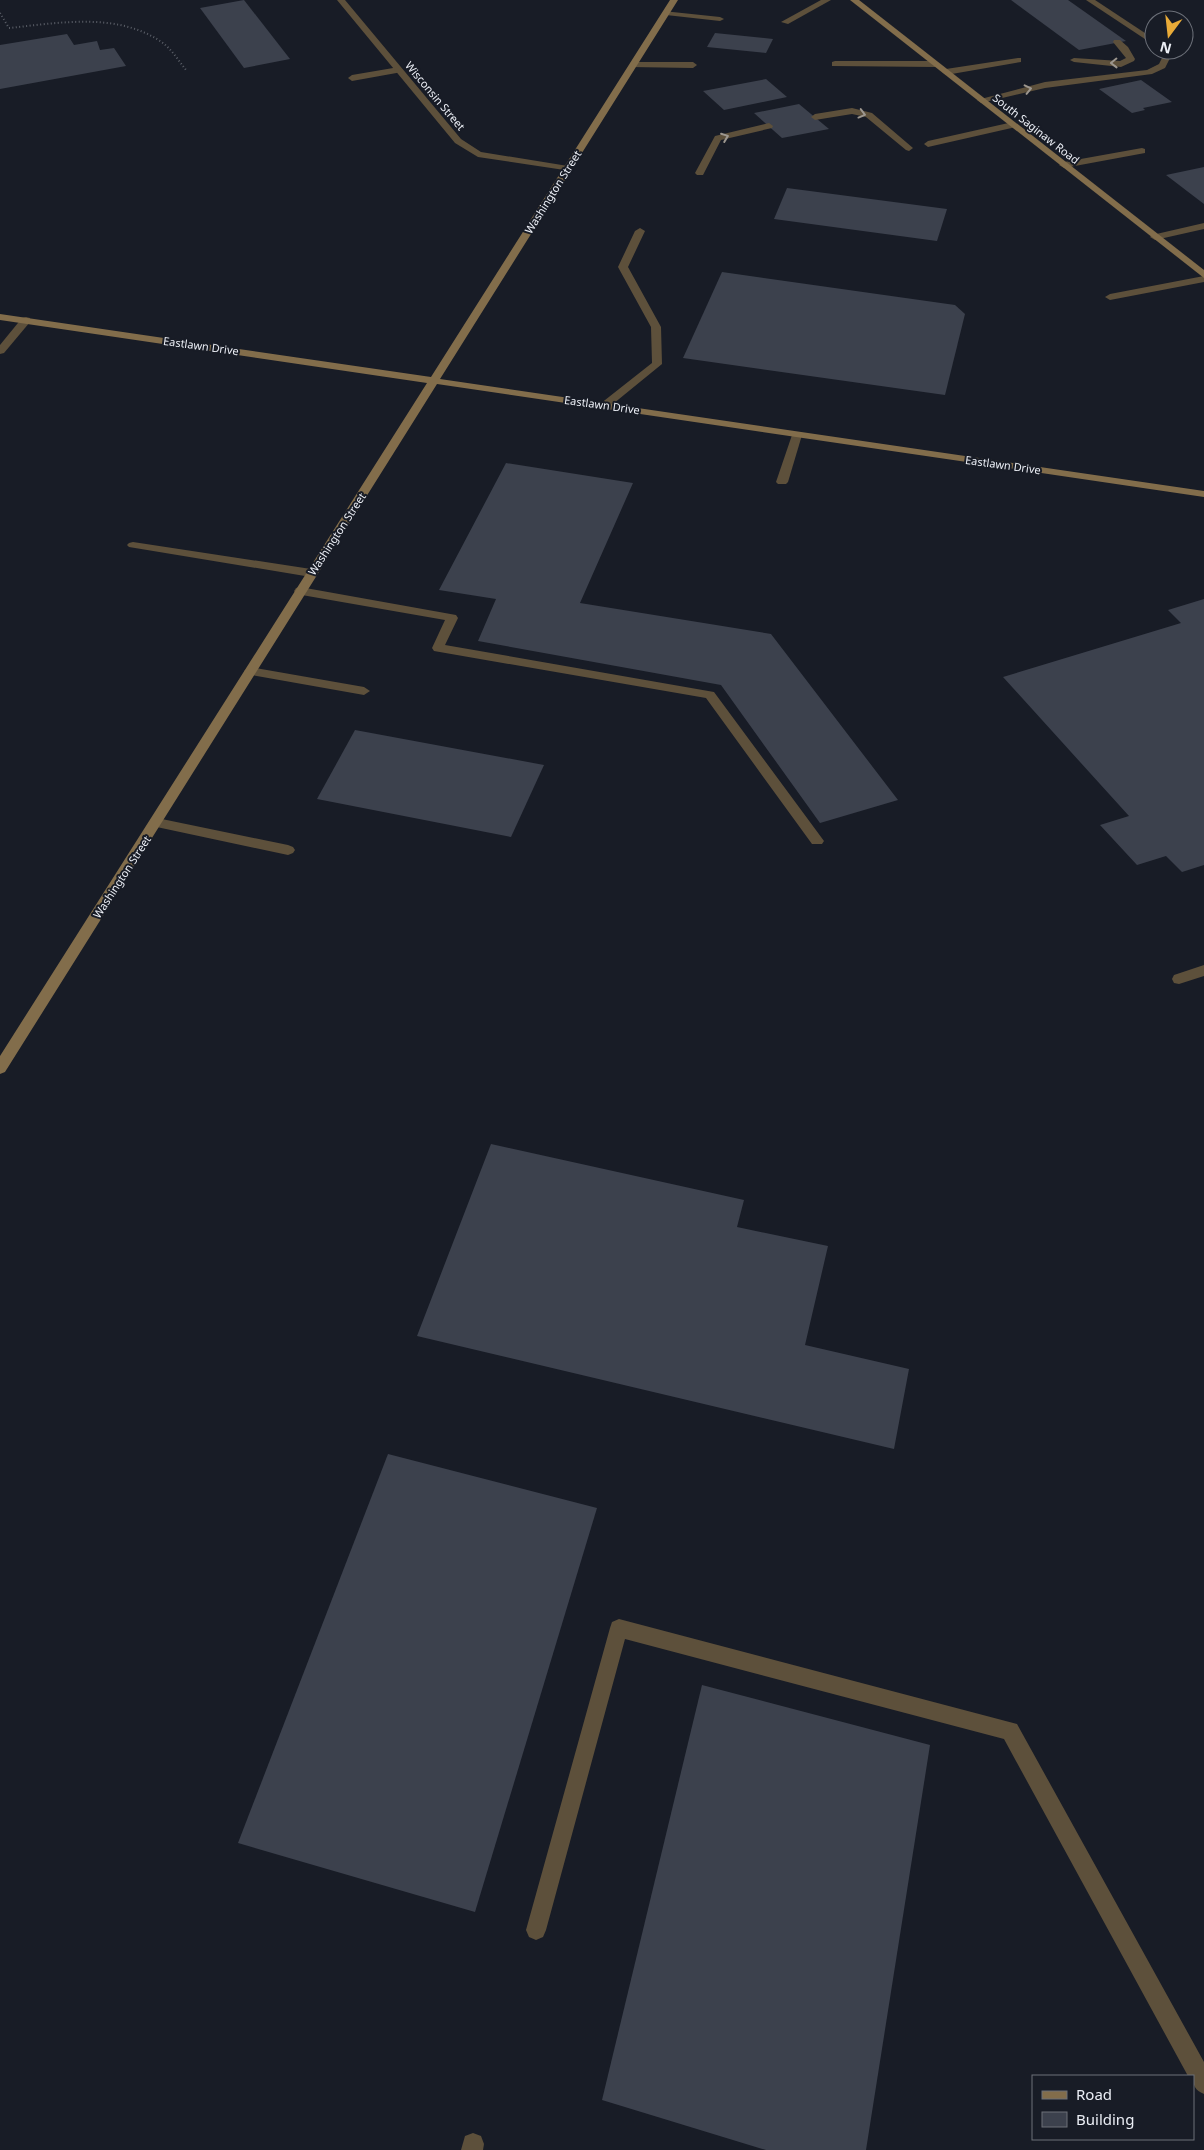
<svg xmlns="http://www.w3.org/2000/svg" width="1204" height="2150" viewBox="0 0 1204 2150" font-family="'Noto Sans',sans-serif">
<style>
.building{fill:#3c414d}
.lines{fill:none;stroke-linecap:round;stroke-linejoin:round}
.path{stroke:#5c6069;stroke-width:2;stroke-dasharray:1 2.5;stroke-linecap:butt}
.lane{fill:#5d503b;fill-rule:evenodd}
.street{fill:#5d503b;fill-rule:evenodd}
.secondary{fill:#826d4b;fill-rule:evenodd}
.oneway{stroke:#9d978f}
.labels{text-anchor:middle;stroke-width:4;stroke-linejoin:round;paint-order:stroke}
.far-street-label{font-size:11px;fill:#ebeef5;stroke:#181c26}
</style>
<rect width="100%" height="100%" fill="#181c26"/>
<g class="building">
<path d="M 244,0 L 290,59 L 244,68 L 200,8 Z"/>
<path d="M 1011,0 L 1068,0 L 1126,41 L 1079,50 Z"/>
<path d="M 715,33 L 773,39 L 766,53 L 707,47 Z"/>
<path d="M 67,34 L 74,45 L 97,41 L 100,50 L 114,48 L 126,66 L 0,89 L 0,45 Z"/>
<path d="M 766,79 L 787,97 L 724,110 L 703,91 Z"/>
<path d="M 1141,80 L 1172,102 L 1143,108 L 1145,110 L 1132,113 L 1099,89 Z"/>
<path d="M 799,104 L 829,129 L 782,138 L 754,113 Z"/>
<path d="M 1204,167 L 1204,204 L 1166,175 Z"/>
<path d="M 787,188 L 947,209 L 937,241 L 774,219 Z"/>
<path d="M 722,272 L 955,305 L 965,314 L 945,395 L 683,358 Z"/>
<path d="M 506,463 L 633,483 L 580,603 L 771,634 L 898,800 L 820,823 L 721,685 L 478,641 L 496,599 L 439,590 Z"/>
<path d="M 1204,599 L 1204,865 L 1182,872 L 1166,856 L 1137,865 L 1100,825 L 1129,816 L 1003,677 L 1181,623 L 1168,610 Z"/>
<path d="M 355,730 L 544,765 L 511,837 L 317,799 Z"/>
<path d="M 491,1144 L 744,1200 L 737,1227 L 828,1246 L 805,1345 L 909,1369 L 894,1449 L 417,1336 Z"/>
<path d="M 388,1454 L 597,1508 L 475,1912 L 238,1843 Z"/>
<path d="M 702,1685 L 930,1745 L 866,2150 L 766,2150 L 602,2100 Z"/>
</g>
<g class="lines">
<path class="path" d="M 0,13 L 9,28 C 58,23 116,12 160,41 C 171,48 178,60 186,70"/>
<g class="lane">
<path d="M 821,0 L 831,0 L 788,24 L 781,22 Z"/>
<path d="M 1086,0 L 1095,0 L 1154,39 L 1154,45 Z"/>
<path d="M 663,11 L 720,17 L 724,19 L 720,21 L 666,15 L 663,15 Z"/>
<path d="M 1114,40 L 1120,40 L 1128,47 L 1135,59 L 1134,61 L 1121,67 L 1074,62 L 1070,60 L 1074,58 L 1120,61 L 1126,58 L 1113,42 Z"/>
<path d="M 1158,50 L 1166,50 L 1171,56 L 1165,68 L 1152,74 L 1045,88 L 981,103 L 977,100 L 1045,82 L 1147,70 L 1159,64 L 1163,56 Z"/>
<path d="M 1018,58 L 1021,58 L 1021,62 L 946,75 L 942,72 L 946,69 Z"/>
<path d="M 835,61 L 935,61 L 939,64 L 935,67 L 832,66 L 832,62 Z"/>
<path d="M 633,62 L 693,62 L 697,65 L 693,68 L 630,67 L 630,63 Z"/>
<path d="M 399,67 L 403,70 L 402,72 L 352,81 L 348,78 L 352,75 Z"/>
<path d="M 852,108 L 872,113 L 913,148 L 909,151 L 906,150 L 866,117 L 852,114 L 815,120 L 811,117 L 815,114 Z"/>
<path d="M 1013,122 L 1017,125 L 1016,127 L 928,147 L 924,144 L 928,141 Z"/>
<path d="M 769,123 L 773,126 L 772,128 L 721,140 L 703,175 L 697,175 L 695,173 L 715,136 Z"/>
<path d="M 1142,148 L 1145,149 L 1145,153 L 1064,168 L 1059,165 L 1064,162 Z"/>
<path d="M 1204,223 L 1204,229 L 1155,240 L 1150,237 L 1152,235 Z"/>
<path d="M 640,228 L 645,231 L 628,267 L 661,327 L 662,364 L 608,408 L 604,409 L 599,406 L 600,404 L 652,363 L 651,327 L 618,267 L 635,231 Z"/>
<path d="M 1204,276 L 1204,282 L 1110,300 L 1105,297 L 1110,294 Z"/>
<path d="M 26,317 L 30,318 L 30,322 L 4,353 L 0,354 L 0,345 L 22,318 Z"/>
<path d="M 797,432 L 802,435 L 788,482 L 786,484 L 778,484 L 776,482 L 792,435 Z"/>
<path d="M 133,542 L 311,569 L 317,573 L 311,577 L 129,547 L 127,545 L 129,543 Z"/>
<path d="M 300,587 L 456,615 L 458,618 L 445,645 L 714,692 L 824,841 L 822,844 L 812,844 L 706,698 L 434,651 L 432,648 L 445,620 L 296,594 L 294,591 L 296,588 Z"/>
<path d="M 250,667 L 364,687 L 370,691 L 364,695 L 246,674 L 244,671 Z"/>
<path d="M 157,818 L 288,845 L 293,847 L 295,850 L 293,853 L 288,855 L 152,826 L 150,823 L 152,820 Z"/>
<path d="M 1204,965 L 1204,976 L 1179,984 L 1174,983 L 1172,979 L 1174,975 Z"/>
<path d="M 619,1619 L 1017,1724 L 1204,2062 L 1204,2094 C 1195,2090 1193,2086 1193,2076 L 1188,2076 L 1004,1739 L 625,1639 L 546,1930 L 543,1937 L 536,1940 L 529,1937 L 526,1930 L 610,1628 L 612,1622 Z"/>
<path d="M 473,2133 L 481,2136 L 484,2144 L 483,2150 L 461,2150 L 465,2136 Z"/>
</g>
<path class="street" d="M 337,0 L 345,0 L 461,139 L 481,152 L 568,166 L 573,169 L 571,171 L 478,157 L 455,143 Z"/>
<g class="secondary">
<path d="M 670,0 L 678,0 L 440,379 L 1204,491 L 1204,497 L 437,384 L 5,1072 L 0,1074 L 0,1056 L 427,383 L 0,320 L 0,314 L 431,377 Z"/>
<path d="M 850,0 L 859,0 L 1204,270 L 1204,278 Z"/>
</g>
</g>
<defs><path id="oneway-chevron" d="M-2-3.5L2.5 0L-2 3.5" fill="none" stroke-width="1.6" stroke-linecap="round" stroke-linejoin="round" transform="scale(1.25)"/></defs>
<g class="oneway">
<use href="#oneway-chevron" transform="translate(1114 63) rotate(179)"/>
<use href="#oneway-chevron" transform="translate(1028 89) rotate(-13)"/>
<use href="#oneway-chevron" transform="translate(862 114) rotate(15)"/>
<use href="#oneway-chevron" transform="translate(725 137) rotate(-21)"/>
</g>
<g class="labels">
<g class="far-street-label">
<text transform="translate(435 96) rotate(50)" y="4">Wisconsin Street</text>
<text transform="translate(1036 129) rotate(38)" y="4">South Saginaw Road</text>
<text transform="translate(553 192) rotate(-58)" y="4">Washington Street</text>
<text transform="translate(201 346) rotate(8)" y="4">Eastlawn Drive</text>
<text transform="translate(602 405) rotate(8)" y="4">Eastlawn Drive</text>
<text transform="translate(1003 465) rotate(8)" y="4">Eastlawn Drive</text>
<text transform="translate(337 534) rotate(-57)" y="4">Washington Street</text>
<text transform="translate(122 877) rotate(-57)" y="4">Washington Street</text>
</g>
</g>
<rect x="1032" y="2075" width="162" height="65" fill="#181c26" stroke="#6c7079"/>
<rect x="1042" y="2091" width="25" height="8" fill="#826d4b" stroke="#6c7079"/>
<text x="1076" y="2100" font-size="15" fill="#ebeef5">Road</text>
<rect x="1042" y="2112" width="25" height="15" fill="#3c414d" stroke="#6c7079"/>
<text x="1076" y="2125" font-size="15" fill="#ebeef5">Building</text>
<g transform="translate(1169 35) rotate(195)"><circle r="24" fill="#181c26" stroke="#6c7079"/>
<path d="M0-4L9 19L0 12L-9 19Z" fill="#e9ab38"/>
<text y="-8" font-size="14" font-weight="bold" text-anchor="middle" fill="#ebeef5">N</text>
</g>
</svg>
